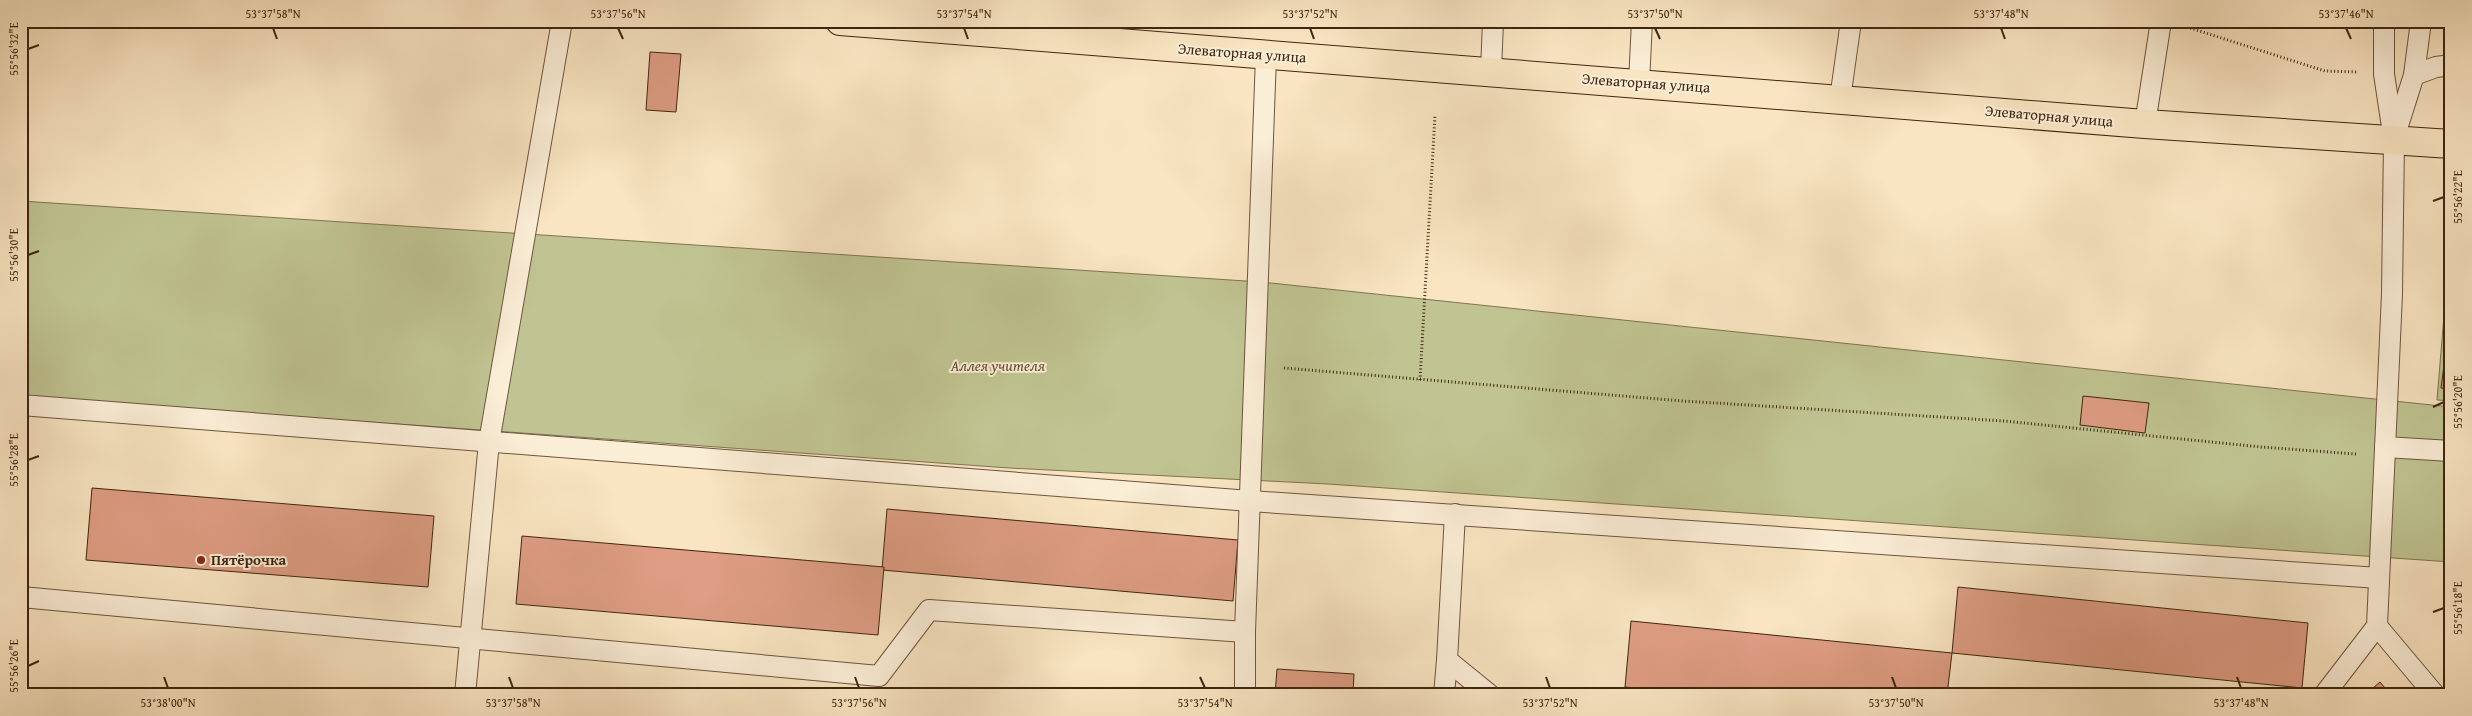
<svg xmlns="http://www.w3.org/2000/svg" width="2472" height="716" viewBox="0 0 2472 716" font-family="'Gentium Book Plus',serif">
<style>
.green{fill:#c0c492;stroke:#807450}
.building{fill:#de9d84;stroke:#3f250f}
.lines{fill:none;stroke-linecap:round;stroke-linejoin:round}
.service-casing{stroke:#6e553c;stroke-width:22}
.primary-casing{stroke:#3f250f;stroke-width:30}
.path{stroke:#3f250f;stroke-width:3;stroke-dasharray:1 2.5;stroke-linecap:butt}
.service{stroke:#fbeed7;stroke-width:20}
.primary{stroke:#f9e5c2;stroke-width:28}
.ticks{fill:none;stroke:#3f250f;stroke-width:2}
.poi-dot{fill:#8f2418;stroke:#fbeed7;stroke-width:2}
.labels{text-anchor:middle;stroke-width:4;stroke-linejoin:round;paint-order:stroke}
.street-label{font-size:15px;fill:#3f250f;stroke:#fbeed7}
.park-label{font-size:15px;font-style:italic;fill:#5f4d30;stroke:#fbeed7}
.poi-label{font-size:15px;font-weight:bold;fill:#3f250f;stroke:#fbeed7;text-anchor:start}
.neatline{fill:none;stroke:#3f250f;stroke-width:2}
.ticks-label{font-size:12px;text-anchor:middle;fill:#3f250f}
</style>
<rect width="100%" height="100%" fill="#f9e5c2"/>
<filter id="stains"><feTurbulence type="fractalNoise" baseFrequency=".004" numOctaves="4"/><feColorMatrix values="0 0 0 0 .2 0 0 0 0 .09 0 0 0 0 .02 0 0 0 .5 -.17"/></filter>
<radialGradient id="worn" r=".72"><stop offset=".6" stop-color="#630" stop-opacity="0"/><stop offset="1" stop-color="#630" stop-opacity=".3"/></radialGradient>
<g class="green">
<path d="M 21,201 L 1261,282 L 2451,407 L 2451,562 L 1328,484 L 1009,468 L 21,397 Z"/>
<path d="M 2447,279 L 2451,279 L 2451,401 L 2437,400 Z"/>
</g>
<g class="building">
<path d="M 650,52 L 681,54 L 676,112 L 646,110 Z"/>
<path d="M 2444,365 L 2451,366 L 2451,389 L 2441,388 Z"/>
<path d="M 2083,396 L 2149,403 L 2145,433 L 2080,425 Z"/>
<path d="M 92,488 L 434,516 L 428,587 L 86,560 Z"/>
<path d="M 887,509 L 1238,540 L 1233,601 L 882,570 Z"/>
<path d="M 522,536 L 884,567 L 878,635 L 516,604 Z"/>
<path d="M 1958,587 L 2308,623 L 2302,688 L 1952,653 Z"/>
<path d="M 1631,621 L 1952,653 L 1947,695 L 1702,695 L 1625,687 Z"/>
<path d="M 1277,669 L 1354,674 L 1353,695 L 1275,695 Z"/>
<path d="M 2380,682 L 2391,695 L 2365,695 Z"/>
</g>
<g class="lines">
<defs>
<g id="service">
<path d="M 1491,71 L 1493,21"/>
<path d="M 2414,75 L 2436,67 L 2451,65"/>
<path d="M 1639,83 L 1642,21"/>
<path d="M 1840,99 L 1851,21"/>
<path d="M 2145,124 L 2161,21"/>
<path d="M 2395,135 L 2414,75 L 2421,21"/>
<path d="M 21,405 L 1250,501 L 2379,578"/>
<path d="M 2385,447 L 2451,451"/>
<path d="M 1455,514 L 1447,660 L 1490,695"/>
<path d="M 21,597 L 879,676 L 929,610 L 1245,632"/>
<path d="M 2377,626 L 2435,695"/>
<path d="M 465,695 L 489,442 L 562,21"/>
<path d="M 1245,695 L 1245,632 L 1266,56"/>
<path d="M 1444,695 L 1447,660"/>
<path d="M 2324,695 L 2377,626 L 2392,294 L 2394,140 L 2384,74 L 2384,21"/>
</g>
<path id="primary" d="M 840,21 L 2145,124 L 2451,144"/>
</defs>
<use href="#service" class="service-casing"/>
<use href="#primary" class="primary-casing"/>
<g class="path">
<path d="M 1439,25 L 1439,21"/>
<path d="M 2187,27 L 2325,71 L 2357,72"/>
<path d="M 1284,368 L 1683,401 L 2004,421 L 2261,447 L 2356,454"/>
<path d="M 1420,380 L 1435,115"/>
</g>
<use href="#service" class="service"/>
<use href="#primary" class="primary"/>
</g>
<path class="ticks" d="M 273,28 L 277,39M 618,28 L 623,39M 964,28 L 968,39M 1310,28 L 1314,39M 1655,28 L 1660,39M 2001,28 L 2005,39M 2346,28 L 2351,39M 28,49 L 39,45M 2433,201 L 2444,197M 28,255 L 39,251M 2433,407 L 2444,402M 28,460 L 39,456M 2433,612 L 2444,608M 28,666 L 39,661M 164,677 L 168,688M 509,677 L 513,688M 855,677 L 859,688M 1200,677 L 1205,688M 1546,677 L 1550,688M 1892,677 L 1896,688M 2237,677 L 2241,688"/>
<circle class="poi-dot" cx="201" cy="560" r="5"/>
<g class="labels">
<g class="street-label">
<text transform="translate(1242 53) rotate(4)" y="5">Элеваторная улица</text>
<text transform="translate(1646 83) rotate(4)" y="5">Элеваторная улица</text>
<text transform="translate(2049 116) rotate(5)" y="5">Элеваторная улица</text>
</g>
<g class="park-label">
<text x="998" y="371">Аллея учителя</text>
</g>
<g class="poi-label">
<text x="211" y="565">Пятёрочка</text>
</g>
</g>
<rect width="2472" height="716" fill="none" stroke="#f9e5c2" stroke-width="55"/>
<rect x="28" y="28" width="2416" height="660" class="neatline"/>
<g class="ticks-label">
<text x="273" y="18">53°37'58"N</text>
<text x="618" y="18">53°37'56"N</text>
<text x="964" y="18">53°37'54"N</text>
<text x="1310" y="18">53°37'52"N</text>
<text x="1655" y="18">53°37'50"N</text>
<text x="2001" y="18">53°37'48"N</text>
<text x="2346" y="18">53°37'46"N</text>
<text transform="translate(14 49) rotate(-90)" y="4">55°56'32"E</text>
<text transform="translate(2458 197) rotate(-90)" y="4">55°56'22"E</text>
<text transform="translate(14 255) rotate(-90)" y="4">55°56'30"E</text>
<text transform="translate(2458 402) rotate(-90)" y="4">55°56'20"E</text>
<text transform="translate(14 460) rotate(-90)" y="4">55°56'28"E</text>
<text transform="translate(2458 608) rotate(-90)" y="4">55°56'18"E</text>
<text transform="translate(14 666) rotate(-90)" y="4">55°56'26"E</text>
<text x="168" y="707">53°38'00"N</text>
<text x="513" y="707">53°37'58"N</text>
<text x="859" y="707">53°37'56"N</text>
<text x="1205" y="707">53°37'54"N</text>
<text x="1550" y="707">53°37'52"N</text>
<text x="1896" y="707">53°37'50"N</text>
<text x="2241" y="707">53°37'48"N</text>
</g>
<rect width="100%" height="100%" filter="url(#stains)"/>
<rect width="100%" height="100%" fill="url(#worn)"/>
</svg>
